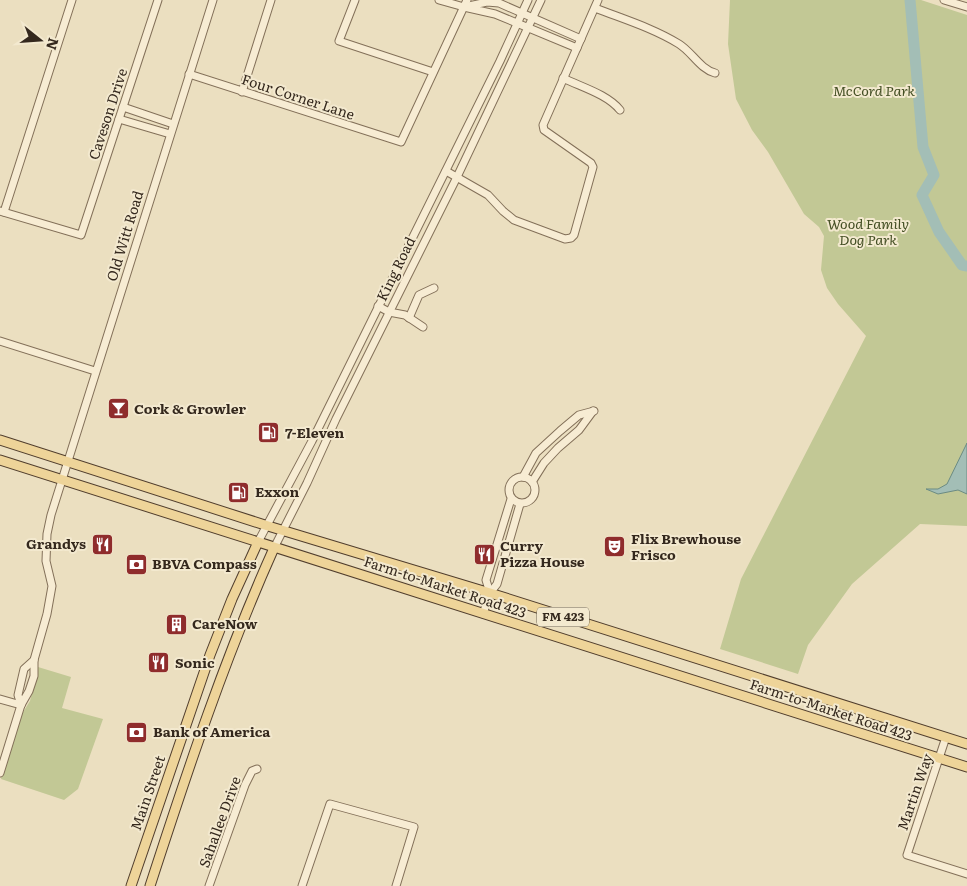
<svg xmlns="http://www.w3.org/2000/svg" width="967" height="886" viewBox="0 0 967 886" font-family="Literata,serif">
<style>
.green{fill:#c2c895}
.water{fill:#a3beb6;stroke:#6b8b83}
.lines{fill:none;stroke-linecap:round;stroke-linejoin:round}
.river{stroke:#a3beb6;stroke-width:11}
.minor-casing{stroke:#837059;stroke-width:9}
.major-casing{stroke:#513e2d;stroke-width:11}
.minor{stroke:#f7ecd3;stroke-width:7}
.major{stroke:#eed499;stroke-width:9}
.labels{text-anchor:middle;stroke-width:4;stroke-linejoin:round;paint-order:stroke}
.shield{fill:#f3e9cf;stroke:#6d6252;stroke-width:1}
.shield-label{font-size:12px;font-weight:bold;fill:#34281d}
.park-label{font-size:14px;font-style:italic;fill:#444f24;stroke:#f3e9cf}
.street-label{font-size:14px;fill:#34281d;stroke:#f3e9cf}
.poi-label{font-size:14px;font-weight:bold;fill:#34281d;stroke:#f3e9cf;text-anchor:start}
</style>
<rect width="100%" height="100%" fill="#ebdfc0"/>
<g class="green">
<path d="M 730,0 L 921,0 L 967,15 L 967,526 L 920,524 L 852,584 L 808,645 L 798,674 L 720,649 L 741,579 L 866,336 L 838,304 L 827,288 L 821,270 L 824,236 L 819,227 L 804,214 L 768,152 L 752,130 L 736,99 L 728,44 Z"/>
<path d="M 38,667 L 71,677 L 62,708 L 103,719 L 78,789 L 64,800 L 1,779 L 20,717 L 30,701 Z"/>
</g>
<path class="water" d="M 967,443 L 967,494 L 958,490 L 938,494 L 926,489 L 938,489 L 947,484 Z"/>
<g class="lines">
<path class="river" d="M 910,0 L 923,147 L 934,175 L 922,195 L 939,232 L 962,265 L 967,266"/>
<defs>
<g id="minor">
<path d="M 355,0 L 339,41 L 433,72"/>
<path d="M 439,0 L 464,7"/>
<path d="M 944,0 L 967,7"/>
<path d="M 595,8 C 623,19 653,28 679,44 C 692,52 700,69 715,73"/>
<path d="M 577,48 L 495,14 L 464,7 L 487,2 L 499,3 L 581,39"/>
<path d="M 189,74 L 401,142 L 467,0"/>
<path d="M 563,78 C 581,87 607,94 620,110"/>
<path d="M 242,92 L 271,0"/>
<path d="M 123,107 L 173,124"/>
<path d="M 119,119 L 170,134"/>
<path d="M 446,171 L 488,195 L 503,211 L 514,220 L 565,239 L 571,238 L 574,235 L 593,167 L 591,163 L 544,130 L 543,125 L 598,0"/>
<path d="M 0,211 L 81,235 L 158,0"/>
<path d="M 4,212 L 72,0"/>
<path d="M 378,306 L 389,312 L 405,315 L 423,327"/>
<path d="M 409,318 L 419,295 L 434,288"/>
<path d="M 0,341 L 95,371"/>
<circle cx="522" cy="490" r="13"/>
<path d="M 523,477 L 536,453 L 560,431 L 579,415 L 594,411"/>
<path d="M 532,482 L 544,463 L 558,448 L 579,430 L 593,411"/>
<path d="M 258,542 L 312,441 L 500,61 L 528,0"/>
<path d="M 274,548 L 307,483 L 336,419 L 457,177 L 541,0"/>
<path d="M 490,593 L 486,580 L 511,499"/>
<path d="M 483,614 L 490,593 L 497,584 L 520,504"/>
<path d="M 0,699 L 21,705"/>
<path d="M 21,705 L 18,695 L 24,669 L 34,660"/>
<path d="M 946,737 L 907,855 L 967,874"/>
<path d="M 0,773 L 21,705 L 29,691 L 34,676 L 34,660 L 47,614 L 52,586 L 46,561 L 47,534 L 51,515 L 213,0"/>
<path d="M 209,886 L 245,785 L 252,771 L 257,769"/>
<path d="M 302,886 L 330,804 L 414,827 L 396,886"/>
</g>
<g id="major">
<path d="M 0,440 L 268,526 L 490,593 L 967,744"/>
<path d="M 0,460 L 967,767"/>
<path d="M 131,886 L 210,655 L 232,599 L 258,542"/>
<path d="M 150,886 C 187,772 225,657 274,548"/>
</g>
</defs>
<use href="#minor" class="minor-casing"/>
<use href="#major" class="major-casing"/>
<use href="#minor" class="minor"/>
<use href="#major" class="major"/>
</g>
<defs>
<symbol id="bar-square" viewBox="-11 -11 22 22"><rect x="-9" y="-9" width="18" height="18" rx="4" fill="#8f2c2c" stroke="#f3e9cf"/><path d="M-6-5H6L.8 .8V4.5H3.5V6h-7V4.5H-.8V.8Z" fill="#fff"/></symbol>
<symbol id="fuel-square" viewBox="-11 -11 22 22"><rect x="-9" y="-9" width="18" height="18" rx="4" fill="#8f2c2c" stroke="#f3e9cf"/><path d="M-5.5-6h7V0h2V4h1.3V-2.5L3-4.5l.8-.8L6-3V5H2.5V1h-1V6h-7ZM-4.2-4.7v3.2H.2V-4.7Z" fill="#fff"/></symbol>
<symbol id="restaurant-square" viewBox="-11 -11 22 22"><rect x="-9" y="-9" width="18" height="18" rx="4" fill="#8f2c2c" stroke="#f3e9cf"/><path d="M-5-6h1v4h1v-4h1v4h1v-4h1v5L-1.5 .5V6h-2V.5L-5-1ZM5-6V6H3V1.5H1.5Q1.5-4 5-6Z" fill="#fff"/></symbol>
<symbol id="theatre-square" viewBox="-11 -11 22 22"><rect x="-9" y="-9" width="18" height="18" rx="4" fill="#8f2c2c" stroke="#f3e9cf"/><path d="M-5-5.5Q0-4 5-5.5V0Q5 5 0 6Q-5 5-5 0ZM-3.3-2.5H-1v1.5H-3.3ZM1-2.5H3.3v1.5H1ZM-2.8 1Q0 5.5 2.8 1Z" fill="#fff"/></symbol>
<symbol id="bank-square" viewBox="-11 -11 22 22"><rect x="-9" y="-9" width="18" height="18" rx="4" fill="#8f2c2c" stroke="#f3e9cf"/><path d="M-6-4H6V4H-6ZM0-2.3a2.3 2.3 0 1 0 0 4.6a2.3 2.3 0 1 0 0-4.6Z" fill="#fff"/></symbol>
<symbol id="building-square" viewBox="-11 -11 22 22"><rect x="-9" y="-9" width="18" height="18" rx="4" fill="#8f2c2c" stroke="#f3e9cf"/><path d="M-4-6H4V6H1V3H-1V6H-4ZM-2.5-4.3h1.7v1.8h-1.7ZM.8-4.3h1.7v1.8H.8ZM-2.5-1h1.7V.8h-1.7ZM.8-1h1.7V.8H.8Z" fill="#fff"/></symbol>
</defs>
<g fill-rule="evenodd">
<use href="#bar-square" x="106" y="396" width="25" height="25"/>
<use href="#fuel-square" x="256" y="420" width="25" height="25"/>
<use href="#fuel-square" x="226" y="480" width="25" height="25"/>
<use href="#restaurant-square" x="90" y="532" width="25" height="25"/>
<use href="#theatre-square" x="602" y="534" width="25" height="25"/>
<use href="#restaurant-square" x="472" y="542" width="25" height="25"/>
<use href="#bank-square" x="124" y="552" width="25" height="25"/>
<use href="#building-square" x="164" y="612" width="25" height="25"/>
<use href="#restaurant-square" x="146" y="650" width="25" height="25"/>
<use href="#bank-square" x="124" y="720" width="25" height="25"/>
</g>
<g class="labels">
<rect class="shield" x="537" y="607.5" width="52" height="19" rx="4"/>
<g class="shield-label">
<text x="563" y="621">FM 423</text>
</g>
<g class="park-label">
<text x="874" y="96">McCord Park</text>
<text x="868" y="229">Wood Family<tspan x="868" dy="16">Dog Park</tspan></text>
</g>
<g class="street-label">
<text transform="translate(298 97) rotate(18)" y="5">Four Corner Lane</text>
<text transform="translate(108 114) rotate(-72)" y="5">Caveson Drive</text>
<text transform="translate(125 236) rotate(-73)" y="5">Old Witt Road</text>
<text transform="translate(396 269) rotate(-64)" y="5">King Road</text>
<text transform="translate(445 587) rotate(18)" y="5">Farm-to-Market Road 423</text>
<text transform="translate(831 710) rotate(18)" y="5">Farm-to-Market Road 423</text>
<text transform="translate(915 792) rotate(-71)" y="5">Martin Way</text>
<text transform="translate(148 793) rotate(-71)" y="5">Main Street</text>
<text transform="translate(220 822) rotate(-70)" y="5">Sahallee Drive</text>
</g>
<g class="poi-label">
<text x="134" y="414">Cork &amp; Growler</text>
<text x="285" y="438">7-Eleven</text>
<text x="255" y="497">Exxon</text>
<text x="631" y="544">Flix Brewhouse<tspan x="631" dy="16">Frisco</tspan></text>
<text x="86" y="549" text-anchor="end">Grandys</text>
<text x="500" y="551">Curry<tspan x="500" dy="16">Pizza House</tspan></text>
<text x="152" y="569">BBVA Compass</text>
<text x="192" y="629">CareNow</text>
<text x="175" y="668">Sonic</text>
<text x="153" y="737">Bank of America</text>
</g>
</g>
<g transform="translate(40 40) rotate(107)" stroke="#f3e9cf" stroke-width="4" paint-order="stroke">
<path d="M0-4L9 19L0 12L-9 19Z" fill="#34281d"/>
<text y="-8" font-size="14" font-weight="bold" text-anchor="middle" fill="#34281d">N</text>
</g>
</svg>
